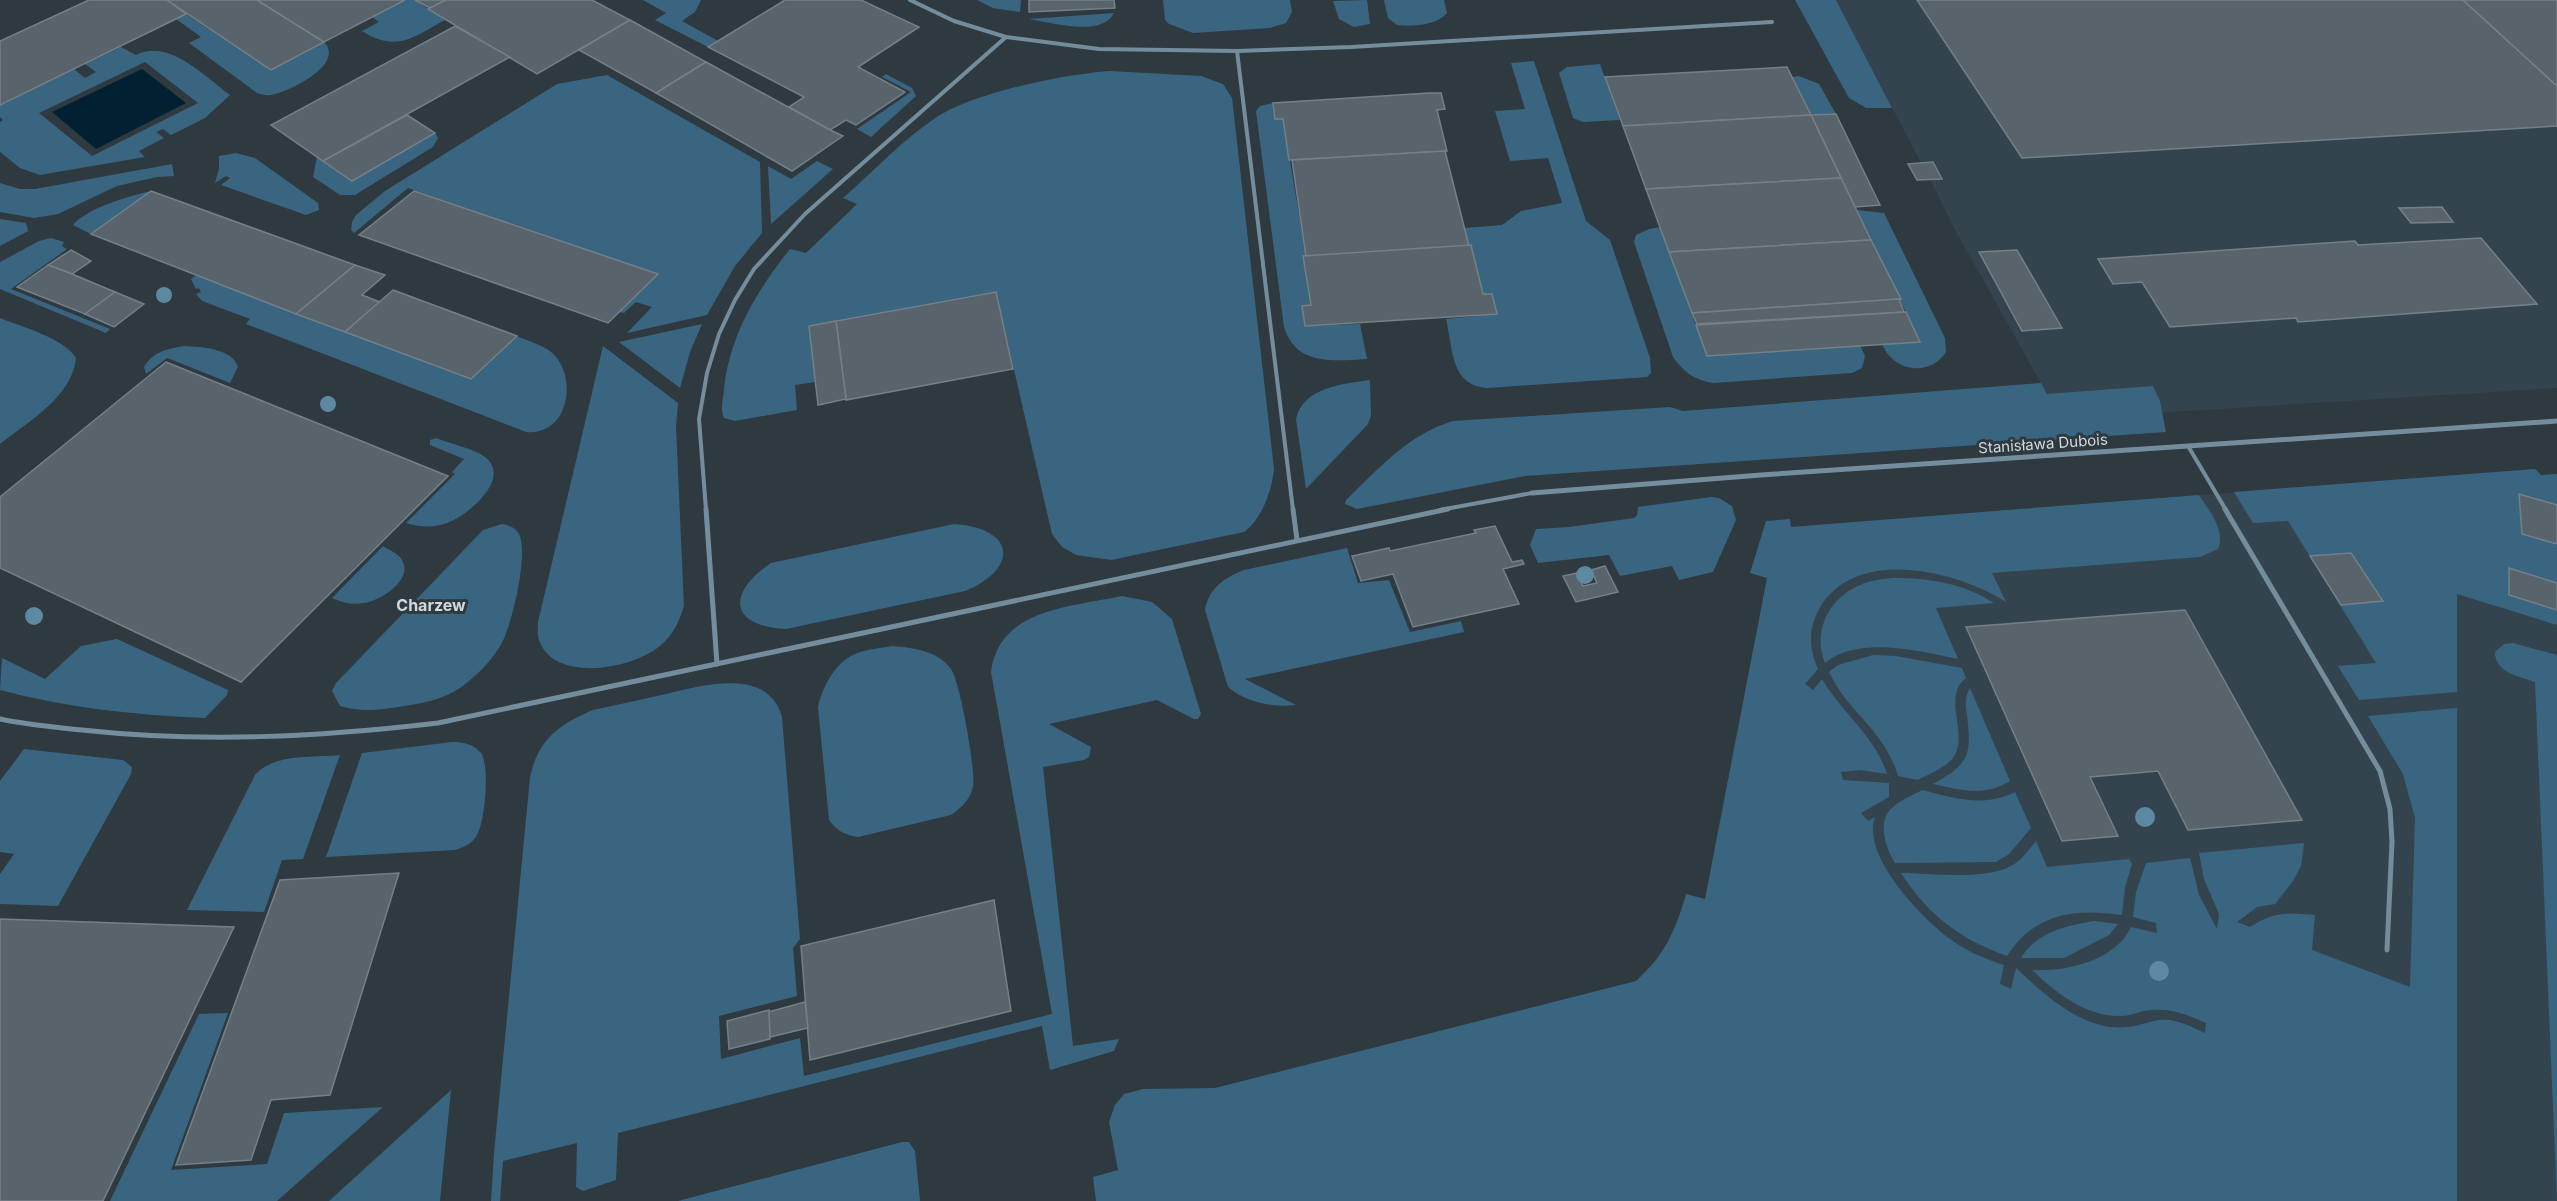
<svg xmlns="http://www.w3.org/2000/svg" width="2557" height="1201" viewBox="0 0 2557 1201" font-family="Inter,sans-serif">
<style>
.built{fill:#33444f}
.green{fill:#3a6580;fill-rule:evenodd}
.water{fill:#012133}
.building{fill:#58636b;stroke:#748088;stroke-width:1.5}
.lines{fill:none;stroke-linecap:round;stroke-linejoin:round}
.service-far1{stroke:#748d9d;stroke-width:4}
.service{stroke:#748d9d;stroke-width:5}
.minor{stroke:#748d9d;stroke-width:5}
.tree{fill:#5d88a2}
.labels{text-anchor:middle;stroke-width:6;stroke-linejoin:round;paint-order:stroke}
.street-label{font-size:15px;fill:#d3dade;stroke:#2e3940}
.neighbourhood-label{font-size:16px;font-weight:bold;fill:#d3dade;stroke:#2e3940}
</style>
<rect width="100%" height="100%" fill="#2e3940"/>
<g class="built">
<path d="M 1836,0 L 2557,0 L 2557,388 L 2057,419 L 2047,394 L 1954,228 L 1930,179 L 1941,178 L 1933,162 L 1921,163 Z"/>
<path d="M 2535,469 L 2541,475 L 2557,474 L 2557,1201 L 1134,1201 L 1692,1011 L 1790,527 Z"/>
</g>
<g class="green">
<path d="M 405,0 L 415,0 L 445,20 C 414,37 396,53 362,31 L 379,22 L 372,17 Z"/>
<path d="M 643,0 L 701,0 L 695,12 L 682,21 L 718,41 L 708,47 L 655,20 L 666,13 Z"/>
<path d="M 977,0 L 1021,0 L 1020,12 L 993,8 Z"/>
<path d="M 1163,0 L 1290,0 L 1292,12 L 1286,23 L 1270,28 L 1193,33 L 1169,24 L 1165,20 Z"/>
<path d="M 1367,0 L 1370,24 L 1354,27 L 1339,19 L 1333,1 Z"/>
<path d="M 1384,0 L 1444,0 L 1447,13 C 1437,25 1413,27 1397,25 L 1388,18 Z"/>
<path d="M 1795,0 L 1836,0 L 1892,108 L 1866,108 L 1849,98 Z"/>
<path d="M 1114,13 C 1102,38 1050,22 1028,19 Z"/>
<path d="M 186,14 L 271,70 L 324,42 C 346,64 289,92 271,95 C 266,96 261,94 257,93 L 189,43 L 201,37 L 176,19 Z"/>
<path d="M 121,47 L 136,55 C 169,38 205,77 230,95 L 205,118 L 171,135 L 163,129 L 156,132 L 164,138 L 139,151 L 145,157 L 40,175 L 20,168 L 0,152 L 0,122 L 3,120 L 0,117 L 0,105 L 74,69 L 85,78 L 96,72 L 85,64 ZM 145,62 L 198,103 L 92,156 L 39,113 Z"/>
<path d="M 1534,61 L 1586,221 L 1610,240 L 1650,358 L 1651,373 L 1647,377 L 1488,388 C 1450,386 1453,348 1446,319 L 1497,314 L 1483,294 L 1471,246 L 1469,246 L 1464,228 L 1502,225 L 1521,211 L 1562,203 L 1548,158 L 1510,161 L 1495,111 L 1525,109 L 1511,63 Z"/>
<path d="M 1600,64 L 1620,120 L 1583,122 L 1573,118 L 1559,73 L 1567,67 Z"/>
<path d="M 1110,71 L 1201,76 L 1223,84 L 1232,98 L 1274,469 C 1272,490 1262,519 1244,532 L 1111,560 L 1076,555 L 1062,547 L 1052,534 L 996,292 L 809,326 L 815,382 L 795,385 L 797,410 L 735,421 L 724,418 C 720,409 723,400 724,390 C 729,337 757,290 790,249 L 806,253 L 857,204 L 843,198 C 873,172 901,141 934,119 C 970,93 1065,74 1110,71 Z"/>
<path d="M 886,74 L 912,88 L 916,96 L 871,137 L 857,129 L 911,92 L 882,77 Z"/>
<path d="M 607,75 L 760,162 L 762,233 L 735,266 L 707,315 L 627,333 L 652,307 L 636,302 L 624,313 L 619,312 L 658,274 L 408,188 L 354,233 L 351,230 L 352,222 L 356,215 L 385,191 L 557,84 Z"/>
<path d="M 1799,76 L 1819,84 L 1836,114 L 1811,115 L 1792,77 Z"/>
<path d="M 1273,103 L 1283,119 L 1306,256 L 1303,256 L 1304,259 L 1311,305 L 1302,306 L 1305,326 L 1360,324 L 1367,359 C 1333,361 1296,366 1284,327 L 1256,111 L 1260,106 Z"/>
<path d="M 435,133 L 438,138 L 433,147 L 355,195 L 340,195 L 313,177 L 317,157 L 352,181 Z"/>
<path d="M 236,153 L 255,158 L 318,203 L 319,210 L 306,215 L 221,185 L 230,178 L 226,176 L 215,183 L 219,168 L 219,156 Z"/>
<path d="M 817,161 L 833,169 L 771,224 L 768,166 L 791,179 Z"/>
<path d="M 172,164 L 174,176 L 157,177 L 117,186 L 58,214 L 34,218 L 0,212 L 0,183 L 20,189 L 35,189 Z"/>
<path d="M 151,191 L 91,234 L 73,225 C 87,208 129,196 151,191 Z"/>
<path d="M 1857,210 L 1884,213 L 1945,338 L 1946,352 C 1929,378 1893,371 1882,344 L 1920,342 Z"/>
<path d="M 0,219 L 26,223 L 28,231 L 0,246 Z"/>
<path d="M 1660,227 L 1707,356 L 1860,345 L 1865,356 L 1862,368 L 1852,373 L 1714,383 C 1696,381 1683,372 1673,357 L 1634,242 L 1636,235 L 1649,229 Z"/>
<path d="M 51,238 L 64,242 L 62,246 L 67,249 L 11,289 L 110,329 L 106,333 L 0,289 L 0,262 L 39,241 Z"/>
<path d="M 196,275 L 471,379 L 517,336 C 530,342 548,346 557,358 C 577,385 566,436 526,432 L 246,324 L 250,319 L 202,301 L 196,294 L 201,292 L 199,288 L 196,289 L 191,279 Z"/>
<path d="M 0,318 C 22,327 64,338 76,358 C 72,397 29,421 0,444 Z"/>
<path d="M 702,324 L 690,352 L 680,388 L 619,342 Z"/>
<path d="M 184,346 C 201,347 232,348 238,367 L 230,383 L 167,358 L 146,374 L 144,367 C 153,351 168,349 184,346 Z"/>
<path d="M 603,346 L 678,403 L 676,427 L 684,606 C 679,622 673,635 661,645 C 634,669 554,684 539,640 C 537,635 538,627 538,622 Z"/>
<path d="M 1370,380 L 1371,416 L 1368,424 L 1306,489 L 1296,419 C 1303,387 1343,384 1370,380 Z"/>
<path d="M 2041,383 L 2047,394 L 2153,386 L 2160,401 L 2166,432 L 1525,476 L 1357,509 L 1345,504 L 1346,500 C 1378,469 1409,434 1453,421 L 1670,407 L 1683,411 Z"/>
<path d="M 436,438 C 451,444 472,448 485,457 C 513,478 466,517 447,523 C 433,528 420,527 406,523 L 455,474 L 452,472 L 464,459 L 430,445 L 430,440 Z"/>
<path d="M 2535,469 L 2541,475 L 2557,474 L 2557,583 L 2509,568 L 2509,595 L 2557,610 L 2557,625 L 2457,594 L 2457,692 L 2359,700 L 2338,666 L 2376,663 L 2288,521 L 2253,523 L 2234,492 Z"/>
<path d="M 2199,495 C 2209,511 2226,530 2218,549 L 2200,557 L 1992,573 L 2006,602 C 1957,571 1861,547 1822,604 C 1808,626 1808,647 1818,669 L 1805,684 L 1813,690 L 1822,679 C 1842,713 1875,736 1887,774 L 1860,770 L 1841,772 L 1843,780 L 1889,783 L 1889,797 L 1861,813 L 1868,821 L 1875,817 C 1861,856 1922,918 1950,939 C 1966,951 1985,959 2004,965 L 2000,984 L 2011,989 L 2016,968 C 2046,996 2084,1032 2128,1027 C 2139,1026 2149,1021 2160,1020 C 2175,1018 2192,1027 2205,1033 L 2206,1023 C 2184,1013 2167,1007 2143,1011 C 2136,1013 2128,1016 2121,1016 C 2086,1017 2055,992 2032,970 C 2066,972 2115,961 2131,927 L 2157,933 L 2156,923 L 2133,917 L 2136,892 L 2146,863 L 2190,858 L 2199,895 L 2217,929 L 2219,914 L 2204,879 L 2199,853 L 2304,843 L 2301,866 L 2293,881 L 2275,904 L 2257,907 L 2237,922 L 2250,927 C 2274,911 2288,913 2315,915 L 2312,950 L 2410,987 L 2415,818 L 2403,774 L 2368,716 L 2457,708 L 2457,1201 L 1096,1201 L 1093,1177 L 1118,1170 L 1109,1122 L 1115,1105 L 1124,1094 L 1143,1089 L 1215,1088 L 1636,981 C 1664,956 1676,930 1686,894 L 1705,899 L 1767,578 L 1750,573 L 1766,521 L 1790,519 L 1791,527 Z"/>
<path d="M 1711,497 L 1719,498 L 1732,506 L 1736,520 L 1713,572 L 1679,580 L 1672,566 L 1620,576 L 1609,555 L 1538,563 L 1530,545 L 1536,529 L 1569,527 L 1634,518 L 1637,515 L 1638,507 Z"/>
<path d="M 502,524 C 509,525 517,528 520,536 C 527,558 514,614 505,636 C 498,654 480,673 464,685 C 444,700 423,703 399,707 C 380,710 359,712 340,706 L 332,691 L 336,683 L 483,530 Z"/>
<path d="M 954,524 C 1015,528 1020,568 965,591 L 786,629 C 727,626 728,592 771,563 Z"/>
<path d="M 383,546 C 389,550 398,553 402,560 C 414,580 380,601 364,603 C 352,605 343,603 332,598 Z"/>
<path d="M 1347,548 L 1358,583 L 1389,580 L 1410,632 L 1461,621 L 1464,632 L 1245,679 L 1296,705 C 1273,708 1245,702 1228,687 L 1205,610 C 1209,588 1224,578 1244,570 Z"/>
<path d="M 1893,578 C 1929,578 1963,583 1994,603 L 1936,608 L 1958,659 C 1920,651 1858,635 1825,663 C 1813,633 1827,601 1856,587 C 1867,581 1880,579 1893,578 Z"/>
<path d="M 1122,596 L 1152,602 L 1172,619 L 1201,714 L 1198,719 L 1194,719 L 1157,700 L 1049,724 L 1091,747 L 1089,757 L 1084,760 L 1043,767 L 1073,1046 L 1119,1039 L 1114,1051 L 1050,1070 L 1042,1026 L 618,1133 L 616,1180 L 583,1191 L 576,1187 L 577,1143 L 503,1161 L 500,1201 L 491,1201 L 494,1153 L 530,777 C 538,740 559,724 593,710 C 618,705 642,699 666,694 C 702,686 768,666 782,717 L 800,939 L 793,948 L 797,996 L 719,1016 L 721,1059 L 800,1038 L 804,1076 L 1052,1014 L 991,672 C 999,608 1072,607 1122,596 Z"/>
<path d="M 117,639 L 228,690 L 227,695 L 205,718 C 136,715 67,708 0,690 L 2,658 L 45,679 L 81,646 Z"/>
<path d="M 2513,643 L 2557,655 L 2557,1201 L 2535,682 C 2519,676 2495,673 2495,652 L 2504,644 Z"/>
<path d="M 893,646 C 914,648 938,651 951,669 C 960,681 976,772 973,786 C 971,799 961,808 951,815 L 858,837 C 845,835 837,831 829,820 L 818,707 C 822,688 835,662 855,654 C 867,649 881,648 893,646 Z"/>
<path d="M 1873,655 L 1896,656 L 1962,668 L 1966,678 C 1941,697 1970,735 1953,758 C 1945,768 1929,774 1918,780 L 1898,776 C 1884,729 1849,714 1829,672 L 1838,665 Z"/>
<path d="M 1970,688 L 2010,781 C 1984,797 1961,790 1933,784 C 1969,764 1972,756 1967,715 C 1965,705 1965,697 1970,688 Z"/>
<path d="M 452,742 C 463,742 474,744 481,753 C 490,765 485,822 477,835 C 472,844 464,847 455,850 L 326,857 L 362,753 Z"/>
<path d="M 24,749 L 123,760 L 132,767 L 131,774 L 58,906 L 0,904 L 0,874 L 14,854 L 0,852 L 0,781 Z"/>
<path d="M 340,755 L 303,859 L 282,860 L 264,912 L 187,910 L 255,775 C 274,753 313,758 340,755 Z"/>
<path d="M 1922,790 C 1954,798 1983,808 2015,792 L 2031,828 L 2009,854 L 1996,862 L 1895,863 C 1886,848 1876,821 1893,807 C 1901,800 1913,795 1922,790 Z"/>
<path d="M 2036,841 L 2047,867 L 2129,859 L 2132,864 L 2125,887 L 2122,915 C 2074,908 2035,913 2007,956 C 1960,939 1929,916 1901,873 C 1932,873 1993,882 2017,862 C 2024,857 2030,848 2036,841 Z"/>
<path d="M 2094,921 L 2118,924 L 2109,935 L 2064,958 L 2021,958 C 2037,932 2065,926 2094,921 Z"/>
<path d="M 228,1013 L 171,1170 L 267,1164 L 284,1113 L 383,1107 L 277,1201 L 110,1201 L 199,1014 Z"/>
<path d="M 451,1090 L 440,1201 L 329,1201 Z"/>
<path d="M 902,1142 L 909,1142 L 915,1151 L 920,1201 L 678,1201 Z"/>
</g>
<path class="water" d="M 142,69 L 186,103 L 96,149 L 52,112 Z"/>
<g class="building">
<path d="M 89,0 L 167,0 L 186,14 L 0,105 L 0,41 Z"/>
<path d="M 167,0 L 257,0 L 324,42 L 271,70 Z"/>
<path d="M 257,0 L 405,0 L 324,42 Z"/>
<path d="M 415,0 L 446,0 L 430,8 Z"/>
<path d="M 446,0 L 592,0 L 630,20 L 537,74 L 428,9 Z"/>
<path d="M 785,0 L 861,0 L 919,27 L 858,67 L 905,92 L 856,125 L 846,120 L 830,130 L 789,107 L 804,97 L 708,47 Z"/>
<path d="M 1029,0 L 1114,0 L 1115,8 L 1029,12 Z"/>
<path d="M 1917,0 L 2463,0 L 2557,86 L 2557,126 L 2022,158 Z"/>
<path d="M 2463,0 L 2557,0 L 2557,86 Z"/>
<path d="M 630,20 L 706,62 L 656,93 L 579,50 Z"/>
<path d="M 455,26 L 510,57 L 323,161 L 271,125 Z"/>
<path d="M 706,62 L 830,130 L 843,136 L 792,171 L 656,93 Z"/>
<path d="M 1787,67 L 1811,115 L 1623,126 L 1605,77 Z"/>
<path d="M 1429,93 L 1441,93 L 1445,109 L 1437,110 L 1447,151 L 1289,160 L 1283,119 L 1275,119 L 1273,103 Z"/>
<path d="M 1836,114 L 1880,205 L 1855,207 L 1811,115 Z"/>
<path d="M 407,115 L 435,133 L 352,181 L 323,161 Z"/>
<path d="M 1811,115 L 1841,178 L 1646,189 L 1623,126 Z"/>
<path d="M 1445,151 L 1469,246 L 1306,256 L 1292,160 Z"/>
<path d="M 1933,162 L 1942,179 L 1917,180 L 1908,164 Z"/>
<path d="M 1841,178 L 1871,240 L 1669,252 L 1646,189 Z"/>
<path d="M 151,191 L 355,265 L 296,314 L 91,234 Z"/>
<path d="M 414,191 L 658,274 L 608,323 L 359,235 Z"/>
<path d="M 2442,207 L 2453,222 L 2411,223 L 2399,208 Z"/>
<path d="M 2481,238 L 2537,304 L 2298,322 L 2296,318 L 2170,327 L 2142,282 L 2113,284 L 2098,259 L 2355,241 L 2358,245 Z"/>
<path d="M 1871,240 L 1901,299 L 1692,313 L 1669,252 Z"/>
<path d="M 1471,245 L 1483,294 L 1492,294 L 1497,314 L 1305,326 L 1302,306 L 1311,305 L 1303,256 Z"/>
<path d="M 71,250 L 91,261 L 72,274 L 48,265 Z"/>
<path d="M 2017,250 L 2062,328 L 2022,331 L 1979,252 Z"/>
<path d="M 48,265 L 72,274 L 115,292 L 85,314 L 17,287 Z"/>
<path d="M 355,265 L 385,275 L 362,295 L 380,302 L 345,332 L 296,314 Z"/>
<path d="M 393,290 L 517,336 L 471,379 L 345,332 Z"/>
<path d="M 115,292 L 144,304 L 114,327 L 85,314 Z"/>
<path d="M 996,292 L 1013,369 L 846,400 L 836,321 Z"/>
<path d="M 1899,299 L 1904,312 L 1697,324 L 1692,313 Z"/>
<path d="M 1906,312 L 1920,342 L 1707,356 L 1696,325 Z"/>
<path d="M 836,321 L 846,399 L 818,405 L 809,326 Z"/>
<path d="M 166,362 L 448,476 L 241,682 L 0,568 L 0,497 Z"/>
<path d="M 2519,494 L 2557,505 L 2557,544 L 2522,534 Z"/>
<path d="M 1495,526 L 1512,562 L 1522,560 L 1524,564 L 1503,569 L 1519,604 L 1413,627 L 1393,574 L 1361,581 L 1352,556 L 1389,548 L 1390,551 L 1476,533 L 1474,530 Z"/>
<path d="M 2351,553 L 2383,601 L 2341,605 L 2310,556 Z"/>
<path d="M 1605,566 L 1618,592 L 1576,602 L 1563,576 L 1577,573 L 1583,586 L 1597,583 L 1591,570 Z"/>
<path d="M 2509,568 L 2557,583 L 2557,610 L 2509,595 Z"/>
<path d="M 2185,610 L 2302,820 L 2188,830 L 2158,771 L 2090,777 L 2118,836 L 2062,841 L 1966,627 Z"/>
<path d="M 399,873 L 330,1095 L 271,1100 L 251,1160 L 176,1165 L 280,880 Z"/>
<path d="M 994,900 L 1011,1011 L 810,1060 L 801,946 Z"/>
<path d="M 0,919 L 234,927 L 103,1201 L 0,1201 Z"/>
<path d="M 805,1002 L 808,1028 L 770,1037 L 768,1012 Z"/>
<path d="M 769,1010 L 770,1039 L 729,1049 L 727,1021 Z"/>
</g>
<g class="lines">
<g class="service-far1">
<path d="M 910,0 L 954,21 L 1006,37 L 1099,49 L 1237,51 L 1351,47 L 1772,22"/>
<path d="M 1237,51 L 1293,510"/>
<path d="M 2188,446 L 2226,510"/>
<path d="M 706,510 L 699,419 L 707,373 L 719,334 L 735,300 L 754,269 L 805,214 L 1006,37"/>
<path d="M 1440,510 L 1532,493"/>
</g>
<g class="service">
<path d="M 706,509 L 717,664"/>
<path d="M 1293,509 L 1297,540"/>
<path d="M 2225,509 L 2380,771 L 2390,809 L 2392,842 L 2387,950"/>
<path d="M 0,719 C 27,725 54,727 82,730 C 201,743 319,737 438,723 L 1448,509"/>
</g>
<path class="minor" d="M 1532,493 L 1761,475 L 2557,421"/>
</g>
<g class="tree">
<circle cx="164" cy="295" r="8"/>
<circle cx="328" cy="404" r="8"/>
<circle cx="1585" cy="575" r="9"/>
<circle cx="34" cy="616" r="9"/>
<circle cx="2145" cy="817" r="10"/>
<circle cx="2159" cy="971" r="10"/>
</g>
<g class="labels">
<g class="street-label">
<text transform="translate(2043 444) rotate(-4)" y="5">Stanisława Dubois</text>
</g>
<g class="neighbourhood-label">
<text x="431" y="611">Charzew</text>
</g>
</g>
</svg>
